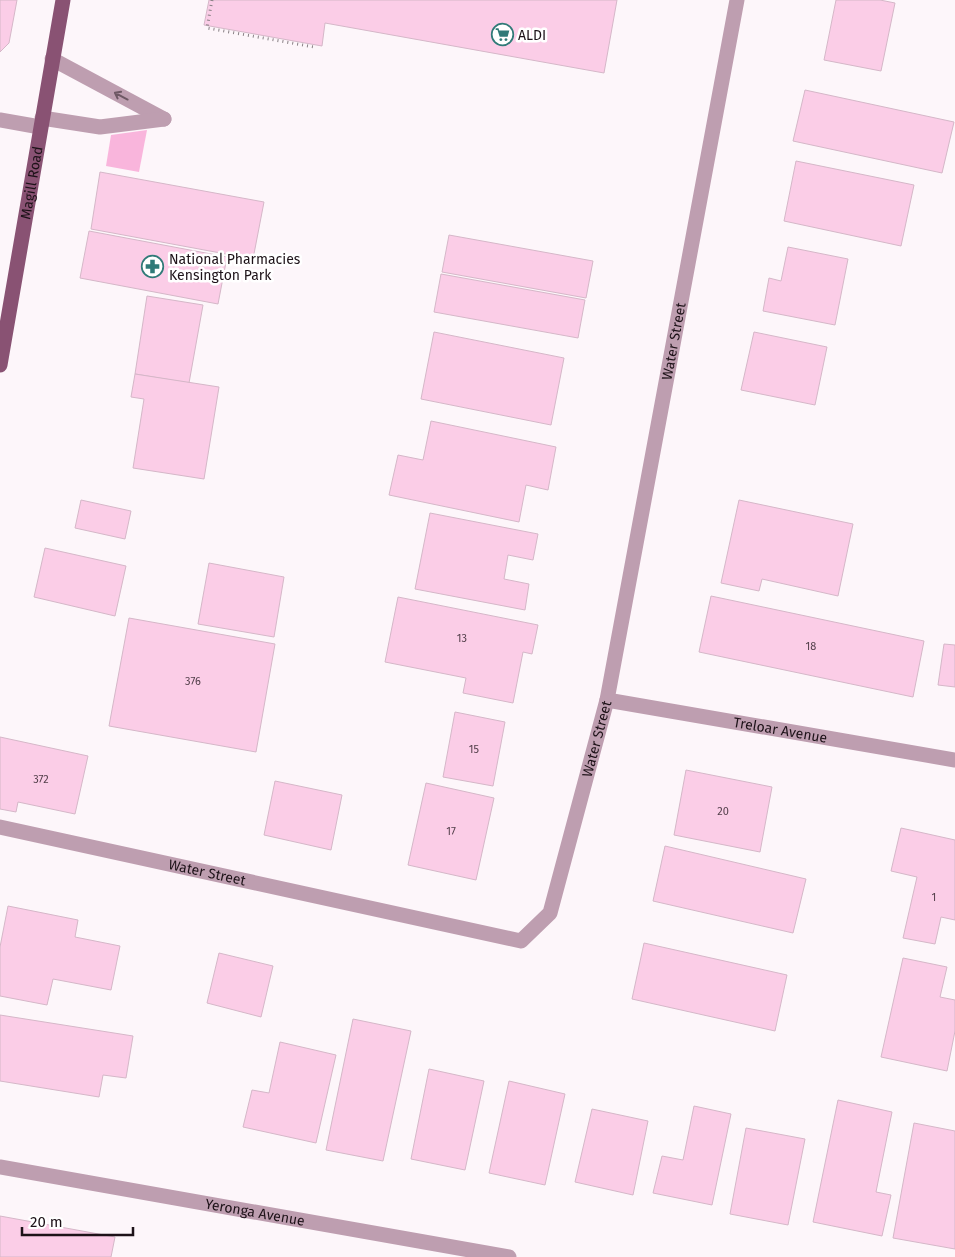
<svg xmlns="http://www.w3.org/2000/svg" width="955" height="1257" viewBox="0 0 955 1257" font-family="'Fira Sans',sans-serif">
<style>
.green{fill:#f9b5dc}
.building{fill:#fbcde7;stroke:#d5b7c8}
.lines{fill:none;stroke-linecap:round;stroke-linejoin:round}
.path{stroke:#898085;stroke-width:3;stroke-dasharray:1 4;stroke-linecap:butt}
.minor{stroke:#be9eb0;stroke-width:15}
.major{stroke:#895273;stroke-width:15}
.oneway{stroke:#6e5864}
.labels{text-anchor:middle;stroke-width:5;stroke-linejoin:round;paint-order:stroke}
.number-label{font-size:11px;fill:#54414c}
.poi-label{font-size:14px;fill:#1d1218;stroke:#fff;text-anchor:start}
.street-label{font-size:14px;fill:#1d1218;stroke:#fff}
</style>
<rect width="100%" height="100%" fill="#fdf6fa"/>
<path class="green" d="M 147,130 L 139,172 L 106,166 L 111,135 Z"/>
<g class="building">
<path d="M 0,0 L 17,0 L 9,43 L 0,52 Z"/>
<path d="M 209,0 L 617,0 L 604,73 L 325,23 L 322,46 L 204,25 Z"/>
<path d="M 836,0 L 880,0 L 895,3 L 881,71 L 824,60 Z"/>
<path d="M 805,90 L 954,122 L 942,173 L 793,141 Z"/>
<path d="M 796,161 L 914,185 L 901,246 L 784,221 Z"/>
<path d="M 100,172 L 264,202 L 253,259 L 91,229 Z"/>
<path d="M 89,231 L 227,257 L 218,304 L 80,278 Z"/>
<path d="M 449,235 L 593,261 L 586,298 L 442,272 Z"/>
<path d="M 788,247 L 848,259 L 835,325 L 763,311 L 769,278 L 781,281 Z"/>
<path d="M 441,274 L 585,300 L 578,338 L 434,312 Z"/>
<path d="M 147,296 L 203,305 L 189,383 L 135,374 Z"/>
<path d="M 434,332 L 564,358 L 551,425 L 421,399 Z"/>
<path d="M 754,332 L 827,347 L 815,405 L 741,390 Z"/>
<path d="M 135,374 L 219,387 L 204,479 L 133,468 L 144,399 L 131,397 Z"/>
<path d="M 431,421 L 556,447 L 548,490 L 526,485 L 519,522 L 389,495 L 398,455 L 423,460 Z"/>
<path d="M 81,500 L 131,511 L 125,539 L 75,528 Z"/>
<path d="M 739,500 L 853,524 L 838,596 L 762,579 L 759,591 L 721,583 Z"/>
<path d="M 430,513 L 538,534 L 533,560 L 508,555 L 504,579 L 529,584 L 525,610 L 415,589 Z"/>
<path d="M 45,548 L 126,566 L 115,616 L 34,597 Z"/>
<path d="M 209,563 L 284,577 L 274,637 L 198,624 Z"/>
<path d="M 711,596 L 924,641 L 913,697 L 699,652 Z"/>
<path d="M 398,597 L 538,625 L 532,654 L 523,652 L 513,703 L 463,693 L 466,678 L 385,662 Z"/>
<path d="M 129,618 L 275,644 L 256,752 L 109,726 Z"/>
<path d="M 944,644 L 955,645 L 955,687 L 938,685 Z"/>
<path d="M 455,712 L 505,722 L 493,786 L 443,777 Z"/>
<path d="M 0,737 L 88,756 L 75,814 L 18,802 L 16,812 L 0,809 Z"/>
<path d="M 686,770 L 772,787 L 760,852 L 674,835 Z"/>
<path d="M 275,781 L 342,795 L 331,850 L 264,835 Z"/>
<path d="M 426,783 L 494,798 L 476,880 L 408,865 Z"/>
<path d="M 901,828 L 955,840 L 955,920 L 941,917 L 935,944 L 903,938 L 917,877 L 891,871 Z"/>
<path d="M 665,846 L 806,879 L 793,933 L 653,901 Z"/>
<path d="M 8,906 L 78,920 L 75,937 L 120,946 L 111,990 L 53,979 L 47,1005 L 0,996 L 0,947 Z"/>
<path d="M 644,943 L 787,975 L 775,1031 L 632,999 Z"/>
<path d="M 219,953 L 273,966 L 261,1017 L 207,1003 Z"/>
<path d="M 903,958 L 947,967 L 940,997 L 955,1000 L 955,1031 L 947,1071 L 881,1057 Z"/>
<path d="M 0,1015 L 133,1036 L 126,1078 L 103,1075 L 99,1097 L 0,1081 Z"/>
<path d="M 353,1019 L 411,1031 L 383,1161 L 326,1150 Z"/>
<path d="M 280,1042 L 336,1055 L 316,1143 L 243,1127 L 252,1090 L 269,1093 Z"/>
<path d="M 429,1069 L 484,1081 L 465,1170 L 411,1159 Z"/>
<path d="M 509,1081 L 565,1094 L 545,1185 L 489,1173 Z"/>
<path d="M 838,1100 L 892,1112 L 876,1192 L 891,1195 L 882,1236 L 813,1222 Z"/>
<path d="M 694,1106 L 731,1114 L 712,1205 L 653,1193 L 662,1156 L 683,1160 Z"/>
<path d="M 592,1109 L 648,1121 L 633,1195 L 575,1182 Z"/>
<path d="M 914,1123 L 955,1131 L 955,1249 L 893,1238 Z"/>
<path d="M 746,1128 L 805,1139 L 788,1225 L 730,1214 Z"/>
<path d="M 0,1216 L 115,1237 L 111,1257 L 0,1257 Z"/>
</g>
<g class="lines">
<path class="path" d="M 212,0 L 207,28 L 314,47"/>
<g class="minor">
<path d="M 52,59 L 164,119"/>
<path d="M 42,118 L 100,127 L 164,119"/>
<path d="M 0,120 L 40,127"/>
<path id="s1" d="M 607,700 L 955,760"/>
<path id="s2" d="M 0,827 L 521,941 L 550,913 L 607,700 L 737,0"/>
<path id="s3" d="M 0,1167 L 509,1257"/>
</g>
<path class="major" id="s4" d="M 0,365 L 63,0"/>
</g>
<defs><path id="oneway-shaft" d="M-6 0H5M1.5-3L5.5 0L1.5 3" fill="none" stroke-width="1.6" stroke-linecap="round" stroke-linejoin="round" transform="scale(1.25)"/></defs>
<use class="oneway" href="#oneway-shaft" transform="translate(121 96) rotate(-152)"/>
<defs>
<symbol id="supermarket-ring" viewBox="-11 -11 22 22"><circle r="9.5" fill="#fff" stroke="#307a78" stroke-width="1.5"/><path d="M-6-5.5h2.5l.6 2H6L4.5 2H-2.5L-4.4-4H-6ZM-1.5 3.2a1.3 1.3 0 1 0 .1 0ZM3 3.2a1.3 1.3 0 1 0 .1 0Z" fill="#307a78"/></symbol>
<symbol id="pharmacy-ring" viewBox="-11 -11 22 22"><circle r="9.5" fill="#fff" stroke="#307a78" stroke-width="1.5"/><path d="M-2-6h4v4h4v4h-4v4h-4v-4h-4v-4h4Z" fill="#307a78"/></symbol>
</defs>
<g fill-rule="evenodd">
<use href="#supermarket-ring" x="490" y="22" width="25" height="25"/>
<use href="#pharmacy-ring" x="140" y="254" width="25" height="25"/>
</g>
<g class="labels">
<g class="number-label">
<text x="462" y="642">13</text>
<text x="811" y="650">18</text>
<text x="193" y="685">376</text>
<text x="474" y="753">15</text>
<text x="41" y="783">372</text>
<text x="723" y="815">20</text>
<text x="451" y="835">17</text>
<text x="934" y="901">1</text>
</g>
<g class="poi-label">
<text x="518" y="40">ALDI</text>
<text x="169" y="264">National Pharmacies<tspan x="169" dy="16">Kensington Park</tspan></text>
</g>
<g class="street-label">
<text dy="5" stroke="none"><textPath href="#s4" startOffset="185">Magill Road</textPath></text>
<text dy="5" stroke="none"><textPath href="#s2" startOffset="1159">Water Street</textPath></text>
<text dy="5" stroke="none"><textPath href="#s1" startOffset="176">Treloar Avenue</textPath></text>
<text dy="5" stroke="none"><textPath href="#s2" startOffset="754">Water Street</textPath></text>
<text dy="5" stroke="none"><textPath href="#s2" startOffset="212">Water Street</textPath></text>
<text dy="5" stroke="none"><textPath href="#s3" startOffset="259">Yeronga Avenue</textPath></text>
</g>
</g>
<path d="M22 1227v8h111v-8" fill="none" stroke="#1d1218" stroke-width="2.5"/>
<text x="30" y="1227" font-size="15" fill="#1d1218" stroke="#ffffff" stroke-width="4" paint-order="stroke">20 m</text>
</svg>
